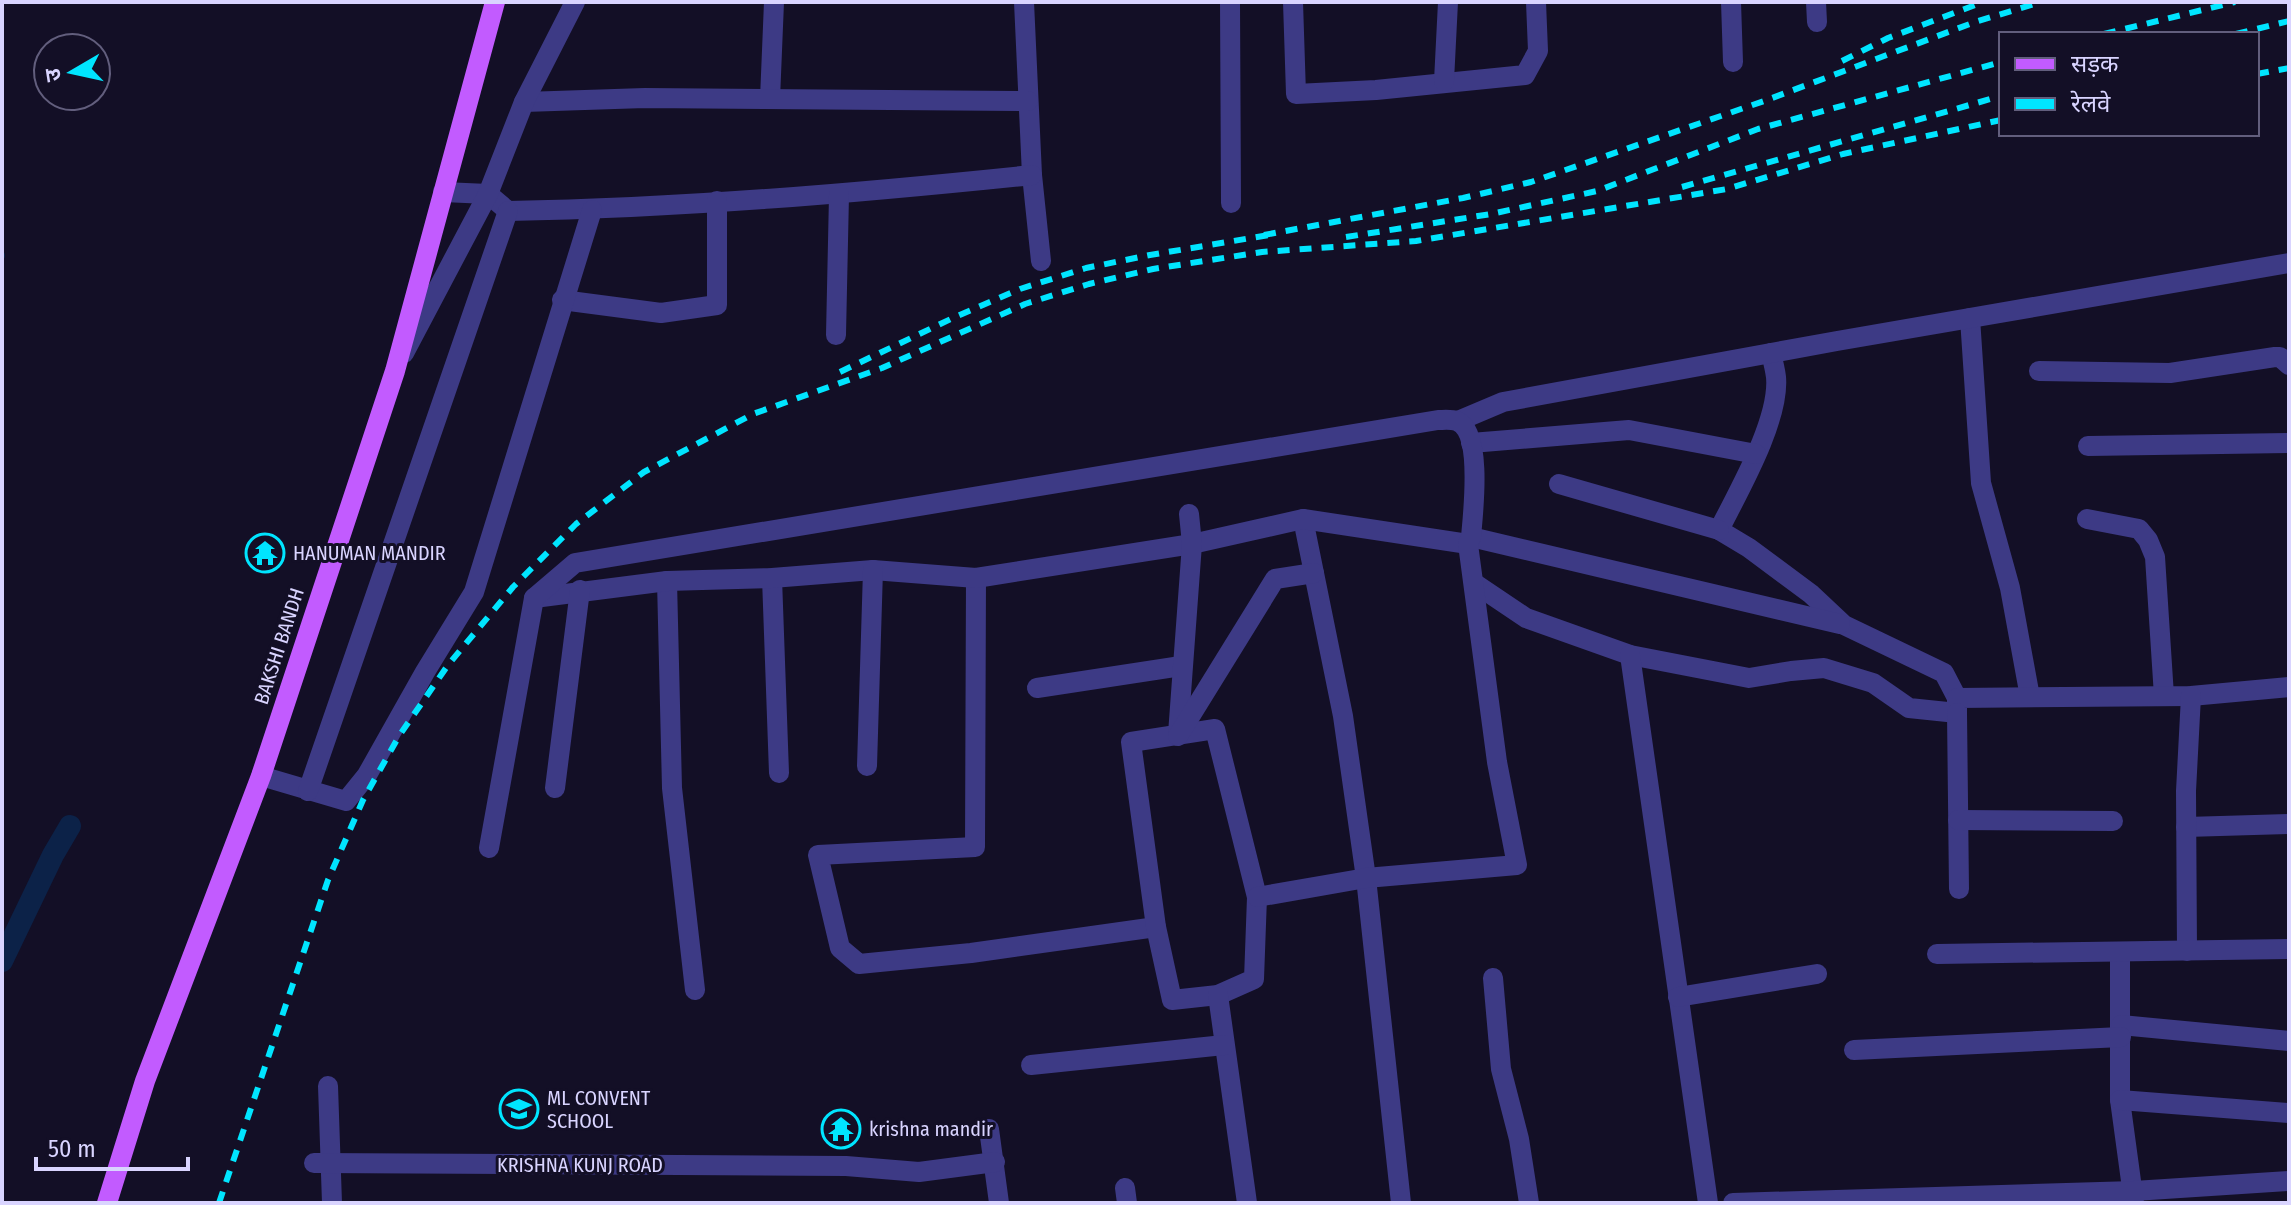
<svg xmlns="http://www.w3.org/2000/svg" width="2291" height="1205" viewBox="0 0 2291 1205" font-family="'Fira Sans Condensed','Noto Sans Devanagari',sans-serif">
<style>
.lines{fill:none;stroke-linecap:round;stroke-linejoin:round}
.stream{stroke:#0c2248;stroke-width:6}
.canal{stroke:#0c2248;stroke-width:22}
.minor{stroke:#3d3a85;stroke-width:20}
.major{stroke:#c25bff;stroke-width:20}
.rail{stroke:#00e5ff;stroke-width:6;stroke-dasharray:12 10;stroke-linecap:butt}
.labels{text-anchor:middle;stroke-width:6;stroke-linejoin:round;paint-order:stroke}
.poi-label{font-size:20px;fill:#d9d4ff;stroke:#130f26;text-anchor:start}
.street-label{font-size:20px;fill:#d9d4ff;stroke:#130f26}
</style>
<rect width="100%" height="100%" fill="#130f26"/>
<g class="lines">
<path class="stream" d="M 2,255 L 2,256"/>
<path class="canal" d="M 2,961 L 53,855 L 70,826"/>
<g class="minor">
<path d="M 1024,2 L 1032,175 L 1041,261"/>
<path d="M 1230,2 L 1231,203"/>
<path d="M 1293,2 L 1296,94 L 1376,90 L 1525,75 L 1538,51 L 1536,2"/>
<path d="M 1731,2 L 1733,62"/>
<path d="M 1816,2 L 1817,22"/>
<path d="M 1444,81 L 1448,2"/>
<path d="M 770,99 L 774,2"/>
<path d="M 524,102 L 645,98 L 1028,101"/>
<path d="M 443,192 L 488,194 L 508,211 C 683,208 858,193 1032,175"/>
<path d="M 562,300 L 661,313 L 717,305 L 717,201"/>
<path d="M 1970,318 L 1981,483 L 2010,588 L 2030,697"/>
<path d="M 836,335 L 839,195"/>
<path d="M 404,353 L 488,194 L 524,102 L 575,2"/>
<path d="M 1771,353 C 1773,361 1775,369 1776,377 C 1780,420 1738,492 1719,530 L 1749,548 L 1811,594 L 1844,625 L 1944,673 L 1957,698"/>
<path d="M 2039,371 L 2170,373 L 2275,357 L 2280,357 L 2289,365"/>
<path d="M 1458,421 L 1503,402 L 1837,341 L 2289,263"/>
<path d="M 1471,443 L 1629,430 L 1756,454"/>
<path d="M 2088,446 L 2289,443"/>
<path d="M 1559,484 L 1719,530"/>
<path d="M 1303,519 L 1343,716 L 1366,878 L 1401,1203"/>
<path d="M 2087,519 L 2139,529 L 2148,540 L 2155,557 L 2164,696"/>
<path d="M 1471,537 L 1840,624"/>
<path d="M 772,578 L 779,773"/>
<path d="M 976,578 L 975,847 L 818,855 L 840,948 L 859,964 L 971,953 L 1156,927"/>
<path d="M 667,581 L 672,788 L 695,990"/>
<path d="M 1474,583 L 1526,618 L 1630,655 L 1749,678 L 1791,671 L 1824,668 L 1873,683 L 1909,708 L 1957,713 L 1957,698 L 2191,696 L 2289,687"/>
<path d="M 534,598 L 667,581 L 772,578 L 873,570 L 976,578 L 1192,544 L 1303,519 L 1468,544"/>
<path d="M 1630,655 L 1708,1203"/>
<path d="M 1037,688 L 1181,666"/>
<path d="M 1957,713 L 1959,889"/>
<path d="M 1215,729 L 1257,897 L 1254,979 L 1218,995 L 1172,1000 L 1156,927 L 1131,742 Z"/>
<path d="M 1178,734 L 1192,544 L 1189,514"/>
<path d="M 1178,736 L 1275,579 L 1314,573"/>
<path d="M 867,766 L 873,570"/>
<path d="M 261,776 L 346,801 L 367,775 L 425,672 L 474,592 L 592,210"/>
<path d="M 555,788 L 580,590"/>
<path d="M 308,791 L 508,211"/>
<path d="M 1958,820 L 2113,821"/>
<path d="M 2186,827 L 2289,824"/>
<path d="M 489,848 L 534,598 L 575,563 L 1438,420 C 1443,420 1451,419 1457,421 C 1483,432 1473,514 1471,537 L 1468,544 L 1497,762 L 1517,865 L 1366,878 L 1257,897"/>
<path d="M 2187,951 L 2186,791 L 2191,696"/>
<path d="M 2120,952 L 2120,1100 L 2134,1203"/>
<path d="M 1937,954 L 2289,949"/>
<path d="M 1493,978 L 1501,1069 L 1519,1139 L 1529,1203"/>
<path d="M 1218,995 L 1247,1203"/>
<path d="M 1678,997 L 1817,974"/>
<path d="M 2121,1025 L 2289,1041"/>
<path d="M 1854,1050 L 2121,1037"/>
<path d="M 1031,1065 L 1224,1045"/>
<path d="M 328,1086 L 332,1203"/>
<path d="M 2120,1100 L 2289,1113"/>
<path d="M 989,1129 L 999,1203"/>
<path d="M 314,1163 L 846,1166 L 919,1172 L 995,1162"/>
<path d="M 1125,1188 L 1127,1203"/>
<path d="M 1733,1203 L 2134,1191 L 2289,1181"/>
</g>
<path class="major" d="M 107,1203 L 145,1081 L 261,776 L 395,371 L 495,2"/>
<g class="rail">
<path d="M 2104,34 L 2235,2"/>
<path d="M 2236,34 L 2289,21"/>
<path d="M 1842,61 L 1888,38 L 1983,2"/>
<path d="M 2257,74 L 2289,68"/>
<path d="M 1682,187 L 2001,96"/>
<path d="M 1264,235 L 1463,198 L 1531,182 L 1764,101 L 1975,22 L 2041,2"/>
<path d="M 1346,237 L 1491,214 L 1597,191 L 1758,129 L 2001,62"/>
<path d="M 840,372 L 955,317 L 1020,289 L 1086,268 L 1150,255 L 1275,234"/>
<path d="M 219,1203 L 328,880 L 363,800 L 399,736 L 448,665 L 513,587 L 576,524 L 644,472 L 753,414 L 882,368 L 1025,304 L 1089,284 L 1153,269 L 1262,252 L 1416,241 L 1727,189 L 1843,154 L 2001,120"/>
</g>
</g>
<defs>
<symbol id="temple-ring" viewBox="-11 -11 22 22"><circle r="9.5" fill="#130f26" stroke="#00e5ff" stroke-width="1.5"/><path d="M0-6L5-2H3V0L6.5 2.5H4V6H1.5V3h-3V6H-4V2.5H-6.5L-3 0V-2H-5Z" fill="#00e5ff"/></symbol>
<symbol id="school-ring" viewBox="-11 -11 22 22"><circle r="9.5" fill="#130f26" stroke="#00e5ff" stroke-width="1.5"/><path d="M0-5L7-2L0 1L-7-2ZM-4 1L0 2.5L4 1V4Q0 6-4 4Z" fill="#00e5ff"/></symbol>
</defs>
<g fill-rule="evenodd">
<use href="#temple-ring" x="243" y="531" width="44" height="44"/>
<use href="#school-ring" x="497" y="1087" width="44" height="44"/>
<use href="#temple-ring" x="819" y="1107" width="44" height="44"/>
</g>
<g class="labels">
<g class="poi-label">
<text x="293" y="560">HANUMAN MANDIR</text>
<text x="547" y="1105">ML CONVENT<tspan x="547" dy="23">SCHOOL</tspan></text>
<text x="869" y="1136">krishna mandir</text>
</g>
<g class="street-label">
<text transform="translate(279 646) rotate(-72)" y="7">BAKSHI BANDH</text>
<text x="580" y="1172">KRISHNA KUNJ ROAD</text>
</g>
</g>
<rect width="2291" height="1205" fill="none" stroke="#d9d4ff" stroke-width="8"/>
<rect x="1999" y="32" width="260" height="104" fill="#130f26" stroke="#625e7d" stroke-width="2"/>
<rect x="2015" y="58" width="40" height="12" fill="#c25bff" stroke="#625e7d" stroke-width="2"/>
<text x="2071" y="72" font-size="24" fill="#d9d4ff">सड़क</text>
<rect x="2015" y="98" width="40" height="12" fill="#00e5ff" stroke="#625e7d" stroke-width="2"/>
<text x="2071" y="112" font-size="24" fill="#d9d4ff">रेलवे</text>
<g transform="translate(72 72) rotate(261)"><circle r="38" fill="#130f26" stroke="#625e7d" stroke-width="2"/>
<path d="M0-6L14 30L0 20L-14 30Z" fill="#00e5ff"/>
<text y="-12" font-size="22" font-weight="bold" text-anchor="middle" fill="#d9d4ff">उ</text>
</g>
<path d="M36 1157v12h152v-12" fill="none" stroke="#d9d4ff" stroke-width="4"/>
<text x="48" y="1157" font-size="24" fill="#d9d4ff" stroke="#130f26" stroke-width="6" paint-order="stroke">50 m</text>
</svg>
